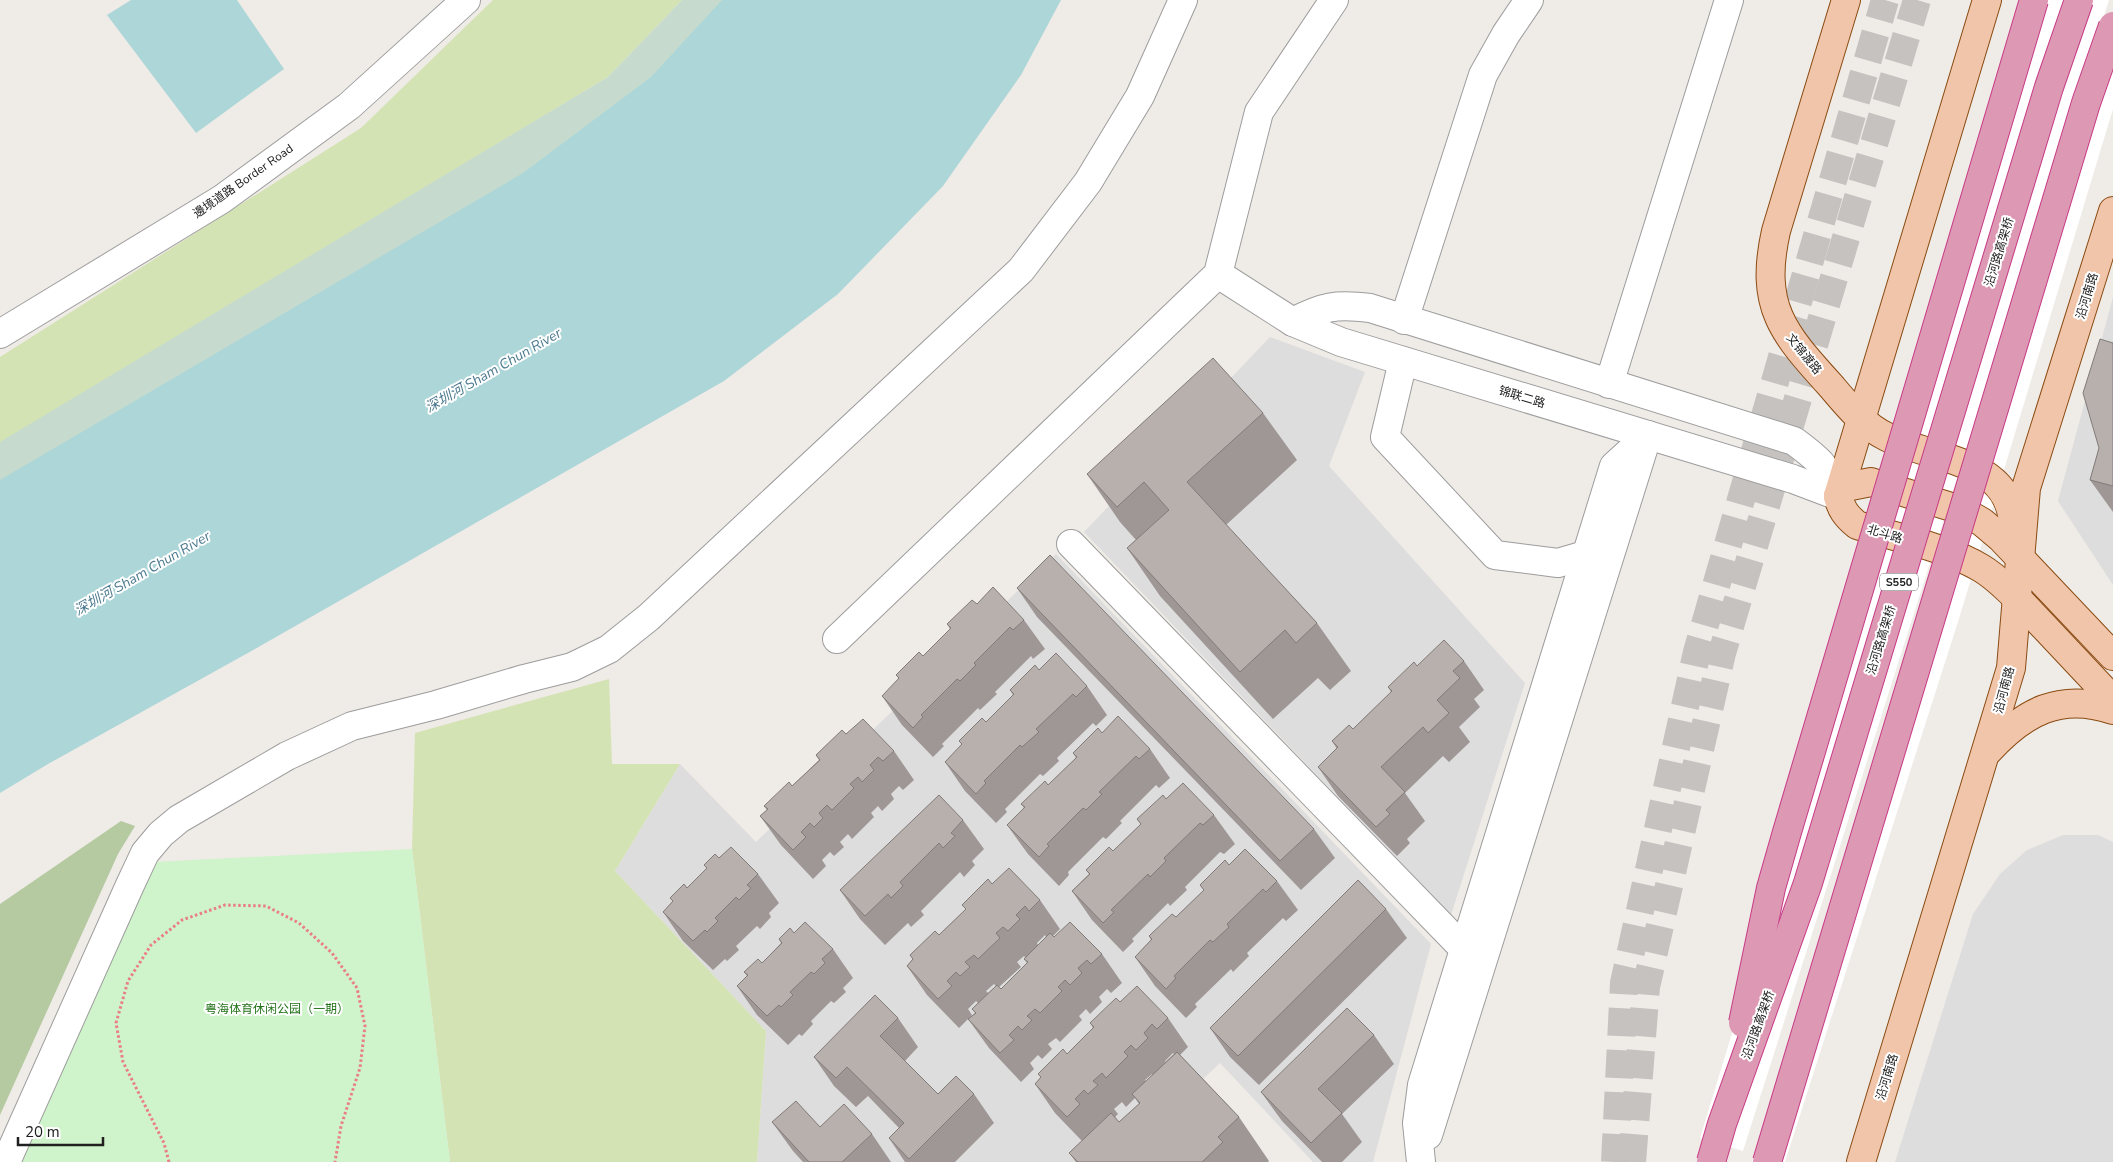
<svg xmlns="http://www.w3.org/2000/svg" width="2113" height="1162" viewBox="0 0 2113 1162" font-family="'Nunito Sans','Noto Sans SC',sans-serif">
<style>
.residential{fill:#dedddd}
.grass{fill:#d4e3b4}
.forest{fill:#b5caa1}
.wetland{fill:#c6dbce}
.park{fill:#cff3ca}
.water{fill:#add6d8}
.pier{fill:#fff}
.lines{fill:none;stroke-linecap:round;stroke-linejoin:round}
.highway-tunnel{stroke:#c6c2bf;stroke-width:28;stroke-dasharray:28 14;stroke-linecap:butt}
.minor-casing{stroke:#9d9d9d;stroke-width:30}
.major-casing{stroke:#8a4b12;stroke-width:30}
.path{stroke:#ea7e88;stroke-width:3;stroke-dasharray:2.5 2.5;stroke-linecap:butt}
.minor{stroke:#fff;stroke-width:28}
.major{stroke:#f1c5aa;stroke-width:28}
.highway-bridge-casing{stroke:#c73b86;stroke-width:30;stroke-linecap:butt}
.highway-bridge{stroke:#dd99b3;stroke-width:28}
.wall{fill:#9e9795;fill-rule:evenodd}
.building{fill:#b8b0ad;stroke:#817b79}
.labels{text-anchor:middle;stroke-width:4;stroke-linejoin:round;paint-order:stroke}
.shield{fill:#fff;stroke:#636363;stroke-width:1}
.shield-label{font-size:11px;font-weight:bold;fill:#202020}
.street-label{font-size:12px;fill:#202020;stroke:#fff}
.park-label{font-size:12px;fill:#237319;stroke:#fff}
.water-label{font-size:14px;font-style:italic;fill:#4c7a8f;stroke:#fff}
</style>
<rect width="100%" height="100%" fill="#efebe7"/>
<g class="residential">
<path d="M 2113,297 L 2113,585 L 2058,501 Z"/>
<path d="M 1270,337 L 1365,372 L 1329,466 L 1525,683 L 1451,915 L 1084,532 Z"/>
<path d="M 1056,554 L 1431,944 L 1373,1162 L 1313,1162 L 1220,1063 L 1115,1162 L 757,1162 L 766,1031 L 615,871 L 680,764 L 756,842 Z"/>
<path d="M 2063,835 L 2098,835 L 2113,842 L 2113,1162 L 1895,1162 L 1973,914 L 2000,874 L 2027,850 Z"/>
</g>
<g class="grass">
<path d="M 493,0 L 682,0 L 608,77 L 0,445 L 0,357 L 361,128 Z"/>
<path d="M 609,679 L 612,764 L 680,764 L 615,871 L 766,1031 L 757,1162 L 450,1162 L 412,849 L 415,733 Z"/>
</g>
<path class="forest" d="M 121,821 L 135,826 L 118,854 L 0,1115 L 0,904 Z"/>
<path class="wetland" d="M 682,0 L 727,0 L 695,50 L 551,163 L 0,495 L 0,442 L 608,77 Z"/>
<path class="park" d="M 412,849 L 450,1162 L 16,1162 L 153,862 Z"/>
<g class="water">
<path d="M 131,0 L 237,0 L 284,69 L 196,133 L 107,15 Z"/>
<path d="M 722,0 L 1061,0 L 1021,75 L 943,186 L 838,294 L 724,381 L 255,649 L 48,764 L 0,793 L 0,480 L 523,173 L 651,77 Z"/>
</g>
<g class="pier">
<path d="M 2048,0 L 2109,0 L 1743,1151 L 1700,1138 Z"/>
<path d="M 2113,21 L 2113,109 L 1958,622 L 1785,1162 L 1752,1162 L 1980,431 Z"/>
</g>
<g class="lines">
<g class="highway-tunnel">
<path d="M 1615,1162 L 1624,983 L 1697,652 L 1885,0"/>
<path d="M 1632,1162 L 1646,987 L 1722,653 L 1917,0"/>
</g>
<defs>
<g id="minor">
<path d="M 1218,274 L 1293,322 L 1341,342 L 1793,479 L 1838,496"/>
<path d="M 1404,320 L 1483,75 L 1506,34 L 1529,0"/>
<path d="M 1293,322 C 1323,306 1336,304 1370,308 L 1794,441 C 1821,461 1825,464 1838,496"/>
<path d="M 0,334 L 222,199 L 349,106 L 466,0"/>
<path d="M 1403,361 L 1385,437 L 1495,555 L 1558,563 L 1599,551"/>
<path d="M 1609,384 L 1729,0"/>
<path d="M 1071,544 L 1464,949 L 1475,958"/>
<path d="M 837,639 L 1218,274 L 1259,112 L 1334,0"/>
<path d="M 1428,1135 L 1647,437"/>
<path d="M 6,1162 L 130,885 L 145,853 L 161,834 L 179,819 L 287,756 L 352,726 L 436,705 L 524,679 L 572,667 L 609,649 L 649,617 L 1021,270 L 1088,182 L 1140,96 L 1183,0"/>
<path d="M 1421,1162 L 1417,1123 L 1422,1085 L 1614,466 L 1648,435"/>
</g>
<g id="major">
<path d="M 1846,0 L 1776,231 C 1759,307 1783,333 1831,386 C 1847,405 1864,426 1887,437 C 1935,461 2017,459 2013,533"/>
<path d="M 1838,496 L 1987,0"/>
<path d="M 1838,496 C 1841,509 1846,516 1857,525 C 1897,538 1946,547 1981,568 C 1995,576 2006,588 2017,598 L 2113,700"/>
<path d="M 1838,496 L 1846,487 L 1871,482 L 1961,510 L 1982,522 L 2001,538 L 2113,656"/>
<path d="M 1988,751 C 2024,712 2060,692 2113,710"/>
<path d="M 1861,1162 L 2011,668 L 2026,488 L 2113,211"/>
</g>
</defs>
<use href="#minor" class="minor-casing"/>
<use href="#major" class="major-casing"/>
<path class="path" d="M 169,1162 L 164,1143 L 123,1062 L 116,1023 L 128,981 L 151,945 L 182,920 L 225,905 L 266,906 L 299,923 L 332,953 L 357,988 L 365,1026 L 360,1068 L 341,1126 L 335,1162"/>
<use href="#minor" class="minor"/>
<use href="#major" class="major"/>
<defs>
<g id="highway-bridge">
<path d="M 1743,1023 L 1771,888 L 1787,832 L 2034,0"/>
<path d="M 1711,1162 L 1722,1124 L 1808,883 L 2049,87 L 2079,0"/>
<path d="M 1767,1162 L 2086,103 L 2113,26"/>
</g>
</defs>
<use href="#highway-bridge" class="highway-bridge-casing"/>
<use href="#highway-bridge" class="highway-bridge"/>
</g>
<g class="wall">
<path d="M 2113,343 L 2113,512 L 2090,480 L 2099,448 Z"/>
<path d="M 1263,413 L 1297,460 L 1226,525 L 1317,623 L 1351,671 L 1330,690 L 1318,678 L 1273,719 L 1160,596 L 1127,548 L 1136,540 L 1120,522 L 1087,474 Z"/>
<path d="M 1017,588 L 1314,829 L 1335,858 L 1301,890 L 1037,617 Z"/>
<path d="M 977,604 L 1024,620 L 1045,649 L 1033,659 L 1031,656 L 995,692 L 997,694 L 980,710 L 978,708 L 942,744 L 944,746 L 933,757 L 902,725 L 882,696 L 899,679 L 896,675 L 923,656 L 950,629 L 947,624 Z"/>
<path d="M 1464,661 L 1484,690 L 1474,699 L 1480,707 L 1459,727 L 1470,742 L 1449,762 L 1443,756 L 1405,793 L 1425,821 L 1407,839 L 1410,843 L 1397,856 L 1338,796 L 1318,767 L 1337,749 L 1332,741 L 1353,729 L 1391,692 L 1388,687 L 1417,666 Z"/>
<path d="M 1039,670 L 1087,686 L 1107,715 L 1096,726 L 1093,723 L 1057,758 L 1059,761 L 1043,776 L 1040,774 L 1005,809 L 1007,812 L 996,823 L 965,791 L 945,762 L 962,745 L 959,741 L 986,722 L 1013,695 L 1010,690 Z"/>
<path d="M 1102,733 L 1150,749 L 1170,778 L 1159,788 L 1156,785 L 1120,821 L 1122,823 L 1106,839 L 1103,837 L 1068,872 L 1069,875 L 1059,886 L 1028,854 L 1007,825 L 1024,808 L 1021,804 L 1048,785 L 1076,758 L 1073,753 Z"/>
<path d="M 846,734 L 894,751 L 914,780 L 903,790 L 899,786 L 891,794 L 894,799 L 882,811 L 878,806 L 871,813 L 874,817 L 852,839 L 848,834 L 840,842 L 844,847 L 834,856 L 830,852 L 822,860 L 826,866 L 813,879 L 781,845 L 760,816 L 767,810 L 764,806 L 792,786 L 819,760 L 816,755 Z"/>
<path d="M 1166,799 L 1214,815 L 1235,844 L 1224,854 L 1220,852 L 1185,887 L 1187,890 L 1170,906 L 1168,903 L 1132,939 L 1134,941 L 1123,952 L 1092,920 L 1072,891 L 1089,874 L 1086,870 L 1113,851 L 1141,824 L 1137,819 Z"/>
<path d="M 963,820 L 984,849 L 972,861 L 975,865 L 964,877 L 960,872 L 921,911 L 924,915 L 911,927 L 908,923 L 885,945 L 860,919 L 840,890 Z"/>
<path d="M 719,858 L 758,874 L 779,903 L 769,913 L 771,917 L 760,929 L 757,926 L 736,946 L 739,950 L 727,961 L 725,959 L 713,970 L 683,941 L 663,912 L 673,902 L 670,898 L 687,888 L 707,869 L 704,865 Z"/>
<path d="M 1229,865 L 1277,881 L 1298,910 L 1286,921 L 1283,918 L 1247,953 L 1249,956 L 1233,972 L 1231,969 L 1195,1004 L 1197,1007 L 1186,1018 L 1155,986 L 1135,957 L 1151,940 L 1149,936 L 1176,917 L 1204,890 L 1200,885 Z"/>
<path d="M 992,884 L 1040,900 L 1060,929 L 1053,936 L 1054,937 L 1102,954 L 1122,983 L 1111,993 L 1107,989 L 1099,997 L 1102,1002 L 1090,1014 L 1086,1009 L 1079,1016 L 1082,1020 L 1060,1042 L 1056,1038 L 1048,1044 L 1052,1049 L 1042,1059 L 1038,1055 L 1030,1063 L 1034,1069 L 1021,1082 L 989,1048 L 968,1019 L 975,1013 L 972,1009 L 978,1003 L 976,1001 L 968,1009 L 972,1015 L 959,1028 L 927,995 L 907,966 L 913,959 L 910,955 L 939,935 L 966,909 L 962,905 ZM 1045,935 L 1046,937 L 1038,945 L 1037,943 ZM 1024,956 L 1025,957 L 1024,959 L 1027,963 L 1001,989 L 999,987 L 1021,967 L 1017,962 ZM 994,984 L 996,986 L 988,993 L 986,991 Z"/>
<path d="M 1386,909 L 1407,938 L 1259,1085 L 1230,1057 L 1210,1028 Z"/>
<path d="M 794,933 L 833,949 L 853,978 L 843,988 L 846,992 L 834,1003 L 831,1001 L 811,1021 L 813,1024 L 802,1036 L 799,1034 L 788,1045 L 757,1015 L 737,986 L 747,976 L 744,972 L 762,963 L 781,943 L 779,939 Z"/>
<path d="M 1120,1002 L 1168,1018 L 1188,1047 L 1180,1055 L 1239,1117 L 1269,1161 L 1268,1162 L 1076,1162 L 1069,1153 L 1082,1141 L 1055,1113 L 1035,1084 L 1041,1078 L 1038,1074 L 1067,1054 L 1093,1028 L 1090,1023 ZM 1173,1053 L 1174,1054 L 1165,1062 L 1165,1061 ZM 1152,1074 L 1152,1075 L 1146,1081 L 1145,1080 ZM 1135,1098 L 1139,1104 L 1119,1122 L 1115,1117 L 1118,1114 L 1114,1109 L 1122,1102 L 1126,1107 Z"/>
<path d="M 898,1018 L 918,1047 L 905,1061 L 938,1094 L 974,1094 L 994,1123 L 955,1162 L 905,1162 L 889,1138 L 899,1128 L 868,1096 L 856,1107 L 834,1086 L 814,1057 Z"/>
<path d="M 1374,1035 L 1394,1064 L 1342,1114 L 1362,1142 L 1342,1162 L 1322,1162 L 1282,1121 L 1261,1092 Z"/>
<path d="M 772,1122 L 820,1127 L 872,1134 L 891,1162 L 803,1162 L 793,1151 Z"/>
</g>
<g class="building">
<path d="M 2100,339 L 2113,343 L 2113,486 L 2090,480 L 2099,448 L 2083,393 Z"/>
<path d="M 1213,358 L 1263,413 L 1187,482 L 1317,623 L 1296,643 L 1285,630 L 1240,672 L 1127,548 L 1169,510 L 1144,482 L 1117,507 L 1087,474 Z"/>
<path d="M 1050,555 L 1314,829 L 1280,861 L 1017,588 Z"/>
<path d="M 993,587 L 1024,620 L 1013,630 L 1010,627 L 974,663 L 976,665 L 960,681 L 957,679 L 921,715 L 923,717 L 913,728 L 882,696 L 899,678 L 896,675 L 919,652 L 923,656 L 951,628 L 947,624 L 972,600 L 977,604 Z"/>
<path d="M 1444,640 L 1464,661 L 1453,671 L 1460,678 L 1437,700 L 1449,713 L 1428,733 L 1423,727 L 1381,767 L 1405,792 L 1386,810 L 1390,814 L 1376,827 L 1318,767 L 1338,747 L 1332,741 L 1349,725 L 1353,729 L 1392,691 L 1388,687 L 1414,662 L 1417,666 Z"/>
<path d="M 1056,653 L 1087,686 L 1076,697 L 1073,694 L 1036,729 L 1039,732 L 1022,747 L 1020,745 L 984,781 L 986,783 L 976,794 L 945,762 L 962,744 L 959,741 L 982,718 L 986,722 L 1014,694 L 1010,690 L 1035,665 L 1039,670 Z"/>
<path d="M 1118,716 L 1150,749 L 1139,759 L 1136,756 L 1099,792 L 1102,794 L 1086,810 L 1083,808 L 1047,844 L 1049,846 L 1039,857 L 1007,825 L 1025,807 L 1021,804 L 1045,781 L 1048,785 L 1077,757 L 1073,753 L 1098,728 L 1102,733 Z"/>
<path d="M 863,719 L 894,751 L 883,761 L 878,757 L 870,765 L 874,770 L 862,782 L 858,777 L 850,784 L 854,788 L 832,810 L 827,805 L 819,813 L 823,818 L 814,827 L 810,823 L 801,832 L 806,837 L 793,850 L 760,816 L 768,809 L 764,806 L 789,782 L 792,786 L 820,760 L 816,755 L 842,730 L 846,734 Z"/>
<path d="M 1183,783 L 1214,815 L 1203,825 L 1200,823 L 1164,858 L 1166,861 L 1150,877 L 1148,874 L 1111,910 L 1114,912 L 1103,923 L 1072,891 L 1090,874 L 1086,870 L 1109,847 L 1113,851 L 1141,824 L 1137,819 L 1163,795 L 1166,799 Z"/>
<path d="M 939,795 L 963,820 L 951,833 L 955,836 L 943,848 L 939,843 L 900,882 L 903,886 L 891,898 L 888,894 L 865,916 L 840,890 Z"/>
<path d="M 731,847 L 758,874 L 747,885 L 751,888 L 739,900 L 736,897 L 715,918 L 718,921 L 707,932 L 705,930 L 693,941 L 663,912 L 673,901 L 670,898 L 684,884 L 687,888 L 707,868 L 704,865 L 715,854 L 719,858 Z"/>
<path d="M 1245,849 L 1277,881 L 1266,892 L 1263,889 L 1227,924 L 1229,927 L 1213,942 L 1210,940 L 1174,976 L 1176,978 L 1166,989 L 1135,957 L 1152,939 L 1149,936 L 1172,914 L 1176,917 L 1204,890 L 1200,885 L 1225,860 L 1229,865 Z"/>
<path d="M 1009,868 L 1040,900 L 1029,911 L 1025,906 L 1016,915 L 1020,919 L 1008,931 L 1003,927 L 996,933 L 1000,938 L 978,959 L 974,955 L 965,962 L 970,967 L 960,976 L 956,972 L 947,981 L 952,986 L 938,999 L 907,966 L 913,959 L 910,955 L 935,931 L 939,935 L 966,909 L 962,905 L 988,879 L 992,884 Z"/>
<path d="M 1358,880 L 1386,909 L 1238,1056 L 1210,1028 Z"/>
<path d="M 805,922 L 833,949 L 822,959 L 825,963 L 814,974 L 811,972 L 790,992 L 793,995 L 781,1007 L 779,1005 L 767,1016 L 737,986 L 748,975 L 744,972 L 758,959 L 762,963 L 782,943 L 779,939 L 790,928 L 794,933 Z"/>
<path d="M 1070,922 L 1102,954 L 1091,964 L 1087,960 L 1078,968 L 1082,973 L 1070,985 L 1065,980 L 1058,987 L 1062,991 L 1040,1013 L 1035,1009 L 1027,1016 L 1032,1020 L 1022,1030 L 1018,1026 L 1009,1035 L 1014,1040 L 1000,1053 L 968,1019 L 976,1013 L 972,1009 L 997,985 L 1001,989 L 1028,962 L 1024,959 L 1050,933 L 1054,937 Z"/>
<path d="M 1137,986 L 1168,1018 L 1157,1029 L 1152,1024 L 1144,1033 L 1148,1038 L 1136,1050 L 1131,1045 L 1124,1052 L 1128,1056 L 1106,1078 L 1102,1073 L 1093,1081 L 1098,1085 L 1088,1094 L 1084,1090 L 1075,1099 L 1080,1104 L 1067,1117 L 1035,1084 L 1041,1077 L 1038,1074 L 1063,1049 L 1067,1054 L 1094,1027 L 1090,1023 L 1116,998 L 1120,1002 Z"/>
<path d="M 875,995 L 898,1018 L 880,1036 L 938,1094 L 956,1076 L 974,1094 L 909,1159 L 889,1138 L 904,1123 L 847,1067 L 836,1078 L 814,1057 Z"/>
<path d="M 1347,1008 L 1374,1035 L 1318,1089 L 1342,1113 L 1311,1143 L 1261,1092 Z"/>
<path d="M 1177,1052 L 1239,1117 L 1218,1137 L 1223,1142 L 1202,1162 L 1078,1162 L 1069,1153 L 1111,1113 L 1119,1122 L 1140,1103 L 1132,1094 Z"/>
<path d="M 796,1101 L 820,1127 L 844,1104 L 872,1134 L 842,1162 L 809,1162 L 772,1122 Z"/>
</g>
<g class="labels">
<rect class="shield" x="1880" y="573.5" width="38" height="17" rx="4"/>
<g class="shield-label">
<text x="1899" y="586">S550</text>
</g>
<g class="street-label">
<text transform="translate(243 181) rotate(-35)" y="4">邊境道路 Border Road</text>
<text transform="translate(1999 252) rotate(-73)" y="4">沿河路高架桥</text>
<text transform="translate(2087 296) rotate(-73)" y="4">沿河南路</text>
<text transform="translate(1804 354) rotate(51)" y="4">文锦渡路</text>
<text transform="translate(1522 397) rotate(17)" y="4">锦联二路</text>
<text transform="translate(1885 534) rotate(17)" y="4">北斗路</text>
<text transform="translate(1881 640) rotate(-73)" y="4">沿河路高架桥</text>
<text transform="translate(2004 690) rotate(-75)" y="4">沿河南路</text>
<text transform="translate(1758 1025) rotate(-70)" y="4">沿河路高架桥</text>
<text transform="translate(1887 1077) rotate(-73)" y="4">沿河南路</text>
</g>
<g class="park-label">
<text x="277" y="1013">粤海体育休闲公园（一期）</text>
</g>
<g class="water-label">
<text transform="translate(493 370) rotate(-30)" y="5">深圳河 Sham Chun River</text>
<text transform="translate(142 573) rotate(-30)" y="5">深圳河 Sham Chun River</text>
</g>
</g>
<path d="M18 1137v8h85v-8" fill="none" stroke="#202020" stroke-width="2.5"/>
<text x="25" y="1137" font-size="15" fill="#202020" stroke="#ffffff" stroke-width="4" paint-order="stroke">20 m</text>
</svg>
